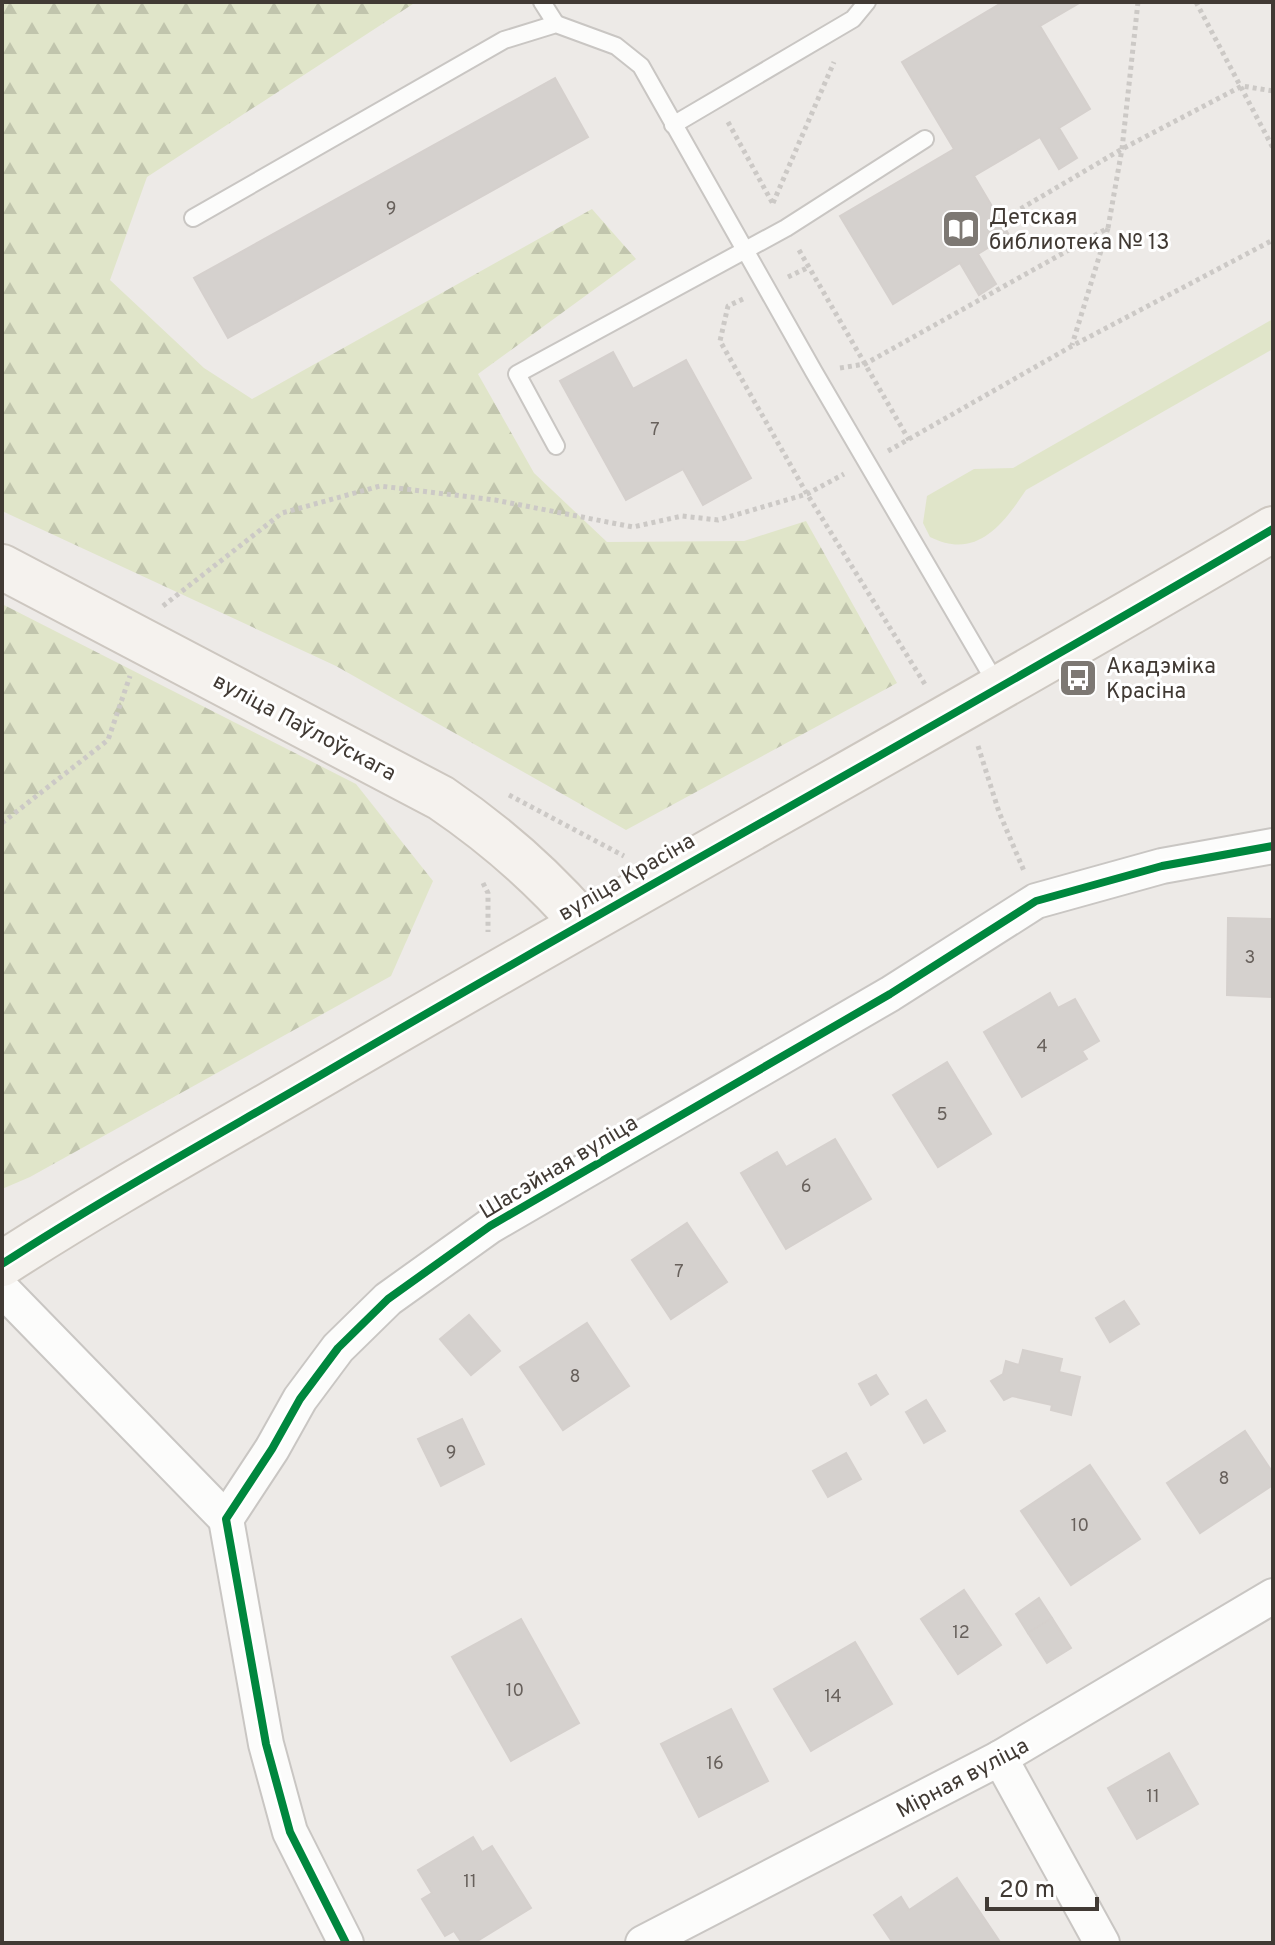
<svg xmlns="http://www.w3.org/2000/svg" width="1275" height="1945" viewBox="0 0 1275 1945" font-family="Overpass,sans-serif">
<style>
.grass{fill:#e0e5c9}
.forest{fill:url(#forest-firs)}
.building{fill:#d5d1ce;stroke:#d5d0cd;stroke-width:2}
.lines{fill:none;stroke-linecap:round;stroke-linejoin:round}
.lane-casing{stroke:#c9c6c3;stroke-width:20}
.street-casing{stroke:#c9c6c3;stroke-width:38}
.secondary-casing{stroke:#cdc7c0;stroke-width:48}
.path{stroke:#ccc9c6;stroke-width:5;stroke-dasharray:4 4;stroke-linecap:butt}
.lane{stroke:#fcfcfb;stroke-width:16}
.street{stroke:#fcfcfb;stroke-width:34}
.secondary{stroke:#f5f2ee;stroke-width:44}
.cycleway-casing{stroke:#fff;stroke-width:13}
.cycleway{stroke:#00873e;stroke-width:8}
.labels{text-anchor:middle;stroke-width:6;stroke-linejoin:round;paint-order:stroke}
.number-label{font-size:18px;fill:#68615c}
.poi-label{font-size:22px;fill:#413a34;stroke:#fff;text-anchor:start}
.street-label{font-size:22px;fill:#413a34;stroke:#fff}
</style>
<defs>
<pattern id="forest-firs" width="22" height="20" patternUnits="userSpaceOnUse" patternTransform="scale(2)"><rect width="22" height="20" fill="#e0e5c9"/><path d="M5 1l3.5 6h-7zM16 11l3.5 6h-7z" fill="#c1c5ad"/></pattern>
</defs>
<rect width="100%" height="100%" fill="#edeae7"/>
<path class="grass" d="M 1273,319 L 1273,349 L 1026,490 C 1002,526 976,560 930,537 L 923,523 L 927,496 L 974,469 L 1013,468 Z"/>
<g class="forest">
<path d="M 2,2 L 416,2 L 147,177 L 110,280 L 204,368 L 252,399 L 592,209 L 636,259 L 478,374 L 534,473 L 607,542 L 744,541 L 806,521 L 897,683 L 626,830 L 336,666 L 2,511 Z"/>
<path d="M 2,604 L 356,784 L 433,881 L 391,976 L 30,1177 L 2,1189 Z"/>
</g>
<g class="building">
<path d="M 1003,2 L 1081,2 L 1040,26 L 1090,109 L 1059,128 L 1077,158 L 1059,169 L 1040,137 L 974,176 L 1009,235 L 978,254 L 996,284 L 979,295 L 960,263 L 893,304 L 840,216 L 954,149 L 902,62 Z"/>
<path d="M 555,78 L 588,137 L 228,338 L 194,278 Z"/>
<path d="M 613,352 L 633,389 L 686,360 L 751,478 L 703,505 L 683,469 L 626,500 L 560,381 Z"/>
<path d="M 1228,918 L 1273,919 L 1273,997 L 1227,995 Z"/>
<path d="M 1050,993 L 1058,1008 L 1075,999 L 1099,1041 L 1082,1051 L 1087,1059 L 1022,1097 L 984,1032 Z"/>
<path d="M 947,1062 L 991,1134 L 938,1167 L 893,1095 Z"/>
<path d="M 835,1139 L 871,1199 L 786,1249 L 741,1173 L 777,1152 L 786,1167 Z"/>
<path d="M 687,1223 L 727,1282 L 671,1319 L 632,1260 Z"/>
<path d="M 1124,1301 L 1139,1324 L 1110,1342 L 1096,1318 Z"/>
<path d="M 469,1315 L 500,1351 L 471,1375 L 440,1339 Z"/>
<path d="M 587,1323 L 629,1386 L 563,1430 L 520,1367 Z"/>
<path d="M 1023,1350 L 1062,1359 L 1059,1372 L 1080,1377 L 1071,1415 L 1051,1410 L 1052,1405 L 1012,1396 L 1004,1400 L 991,1381 L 1003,1374 L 1006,1361 L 1019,1365 Z"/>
<path d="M 876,1375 L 888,1394 L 871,1405 L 859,1384 Z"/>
<path d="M 926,1400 L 945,1431 L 924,1443 L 906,1412 Z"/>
<path d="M 462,1419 L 484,1464 L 441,1486 L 418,1439 Z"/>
<path d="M 1245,1431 L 1273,1473 L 1273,1485 L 1200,1533 L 1167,1483 Z"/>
<path d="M 846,1453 L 861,1479 L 828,1497 L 813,1471 Z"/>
<path d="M 1090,1465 L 1140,1539 L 1071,1585 L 1021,1511 Z"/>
<path d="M 964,1590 L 1001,1645 L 958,1674 L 921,1619 Z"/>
<path d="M 1039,1598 L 1052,1618 L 1028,1633 L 1016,1614 Z"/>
<path d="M 1052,1618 L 1071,1648 L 1047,1663 L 1028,1633 Z"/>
<path d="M 521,1619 L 579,1723 L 511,1761 L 452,1657 Z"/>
<path d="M 855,1642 L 892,1704 L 811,1751 L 774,1689 Z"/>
<path d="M 731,1709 L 768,1781 L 699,1817 L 661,1744 Z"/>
<path d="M 1169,1753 L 1198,1804 L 1137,1839 L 1108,1788 Z"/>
<path d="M 473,1837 L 482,1852 L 492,1846 L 531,1908 L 474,1943 L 462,1943 L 454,1931 L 445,1936 L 422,1899 L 432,1893 L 418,1870 Z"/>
<path d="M 957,1878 L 1000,1942 L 893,1943 L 874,1915 L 901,1897 L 909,1910 Z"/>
</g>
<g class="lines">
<defs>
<g id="lane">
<path d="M 542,2 L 556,24"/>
<path d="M 673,125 L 853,19 L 867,2"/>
<path d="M 193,218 L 504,40 L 556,24 L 616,46 L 641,66 L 814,372 L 997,685"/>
<path d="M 556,446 L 517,374 L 786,228 L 925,139"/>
</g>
<g id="street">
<path d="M 2,1289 L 226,1519"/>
<path d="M 1000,1758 L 1102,1943"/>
<path d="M 346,1943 L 290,1832 L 266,1744 L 226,1519 L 272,1449 L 300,1399 L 338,1348 L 388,1299 L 490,1226 L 890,994 L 1036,901 L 1162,866 L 1273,846"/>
<path d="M 643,1943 L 1000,1758 L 1273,1596"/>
</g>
<g id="secondary">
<path d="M 2,567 L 441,798 C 494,834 540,874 582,922"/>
<path d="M 2,1264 C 107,1196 218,1135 326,1072 C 640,888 960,714 1273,529"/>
</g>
</defs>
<use href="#lane" class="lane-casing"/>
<use href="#street" class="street-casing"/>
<use href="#secondary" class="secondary-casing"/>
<g class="path">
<path d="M 1196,2 L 1273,148"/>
<path d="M 728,122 L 773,204"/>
<path d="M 773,203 L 834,62"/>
<path d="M 1000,221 L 1122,149 L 1242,86 L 1273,91"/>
<path d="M 1108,228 L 1122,149 L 1138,2"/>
<path d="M 799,250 L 909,440"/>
<path d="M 788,277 L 809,267"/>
<path d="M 743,299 L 728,306 L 720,341 L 807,494 L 926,686"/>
<path d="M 840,368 L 865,364 L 1108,228 L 1072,345"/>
<path d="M 888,451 L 1072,346 L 1273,240"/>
<path d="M 163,606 L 282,513 L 380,486 L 495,500 L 633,527 L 682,516 L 718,520 L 807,494 L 844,474"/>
<path d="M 978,746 L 999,812 L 1024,871"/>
<path d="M 509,795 L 624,856"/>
<path d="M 2,823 L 108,740 L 130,676"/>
<path d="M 483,883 L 488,893 L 488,932"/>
</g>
<use href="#lane" class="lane"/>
<use href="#street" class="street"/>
<use href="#secondary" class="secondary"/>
<defs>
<g id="cycleway">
<path d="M 2,1264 C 107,1196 218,1135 326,1072 C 640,888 960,714 1273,529"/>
<path d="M 346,1943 L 290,1832 L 266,1744 L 226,1519 L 272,1449 L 300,1399 L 338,1348 L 388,1299 L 490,1226 L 890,994 L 1036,901 L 1162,866 L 1273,846"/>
</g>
</defs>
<use href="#cycleway" class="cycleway-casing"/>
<use href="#cycleway" class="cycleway"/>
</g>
<defs>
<symbol id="library-square" viewBox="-11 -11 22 22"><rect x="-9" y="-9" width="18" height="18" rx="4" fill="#7d7873" stroke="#fff"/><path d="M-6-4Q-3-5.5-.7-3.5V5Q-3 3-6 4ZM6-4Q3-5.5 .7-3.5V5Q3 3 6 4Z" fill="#fff"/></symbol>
<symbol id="bus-square" viewBox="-11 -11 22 22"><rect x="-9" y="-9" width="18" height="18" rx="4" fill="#7d7873" stroke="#fff"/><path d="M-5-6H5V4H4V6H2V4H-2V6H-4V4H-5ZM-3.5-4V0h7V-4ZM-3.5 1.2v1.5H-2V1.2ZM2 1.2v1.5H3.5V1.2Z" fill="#fff"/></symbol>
</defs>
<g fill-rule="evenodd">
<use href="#library-square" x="939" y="207" width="44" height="44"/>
<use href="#bus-square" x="1056" y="656" width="44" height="44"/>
</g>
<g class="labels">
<g class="number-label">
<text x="391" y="214">9</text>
<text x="655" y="435">7</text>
<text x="1250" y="963">3</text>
<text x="1042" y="1052">4</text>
<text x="942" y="1120">5</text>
<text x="806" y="1192">6</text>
<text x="679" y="1277">7</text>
<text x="575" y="1382">8</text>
<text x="451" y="1458">9</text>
<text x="1224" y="1484">8</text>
<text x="1080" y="1531">10</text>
<text x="961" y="1638">12</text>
<text x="515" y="1696">10</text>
<text x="833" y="1702">14</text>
<text x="715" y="1769">16</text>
<text x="1153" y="1802">11</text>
<text x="470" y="1887">11</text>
</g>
<g class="poi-label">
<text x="989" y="224">Детская<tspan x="989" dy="25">библиотека № 13</tspan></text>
<text x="1106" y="673">Акадэміка<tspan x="1106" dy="25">Красіна</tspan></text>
</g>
<g class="street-label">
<text transform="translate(305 726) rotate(28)" y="8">вуліца Паўлоўскага</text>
<text transform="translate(626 876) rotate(-30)" y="8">вуліца Красіна</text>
<text transform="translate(558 1166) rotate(-31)" y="8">Шасэйная вуліца</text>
<text transform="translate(962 1777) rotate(-28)" y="8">Мірная вуліца</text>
</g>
</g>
<rect width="1275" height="1945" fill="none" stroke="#413a34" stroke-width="8"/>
<path d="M987 1897v12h110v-12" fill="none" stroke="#413a34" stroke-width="4"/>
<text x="999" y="1897" font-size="24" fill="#413a34" stroke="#ffffff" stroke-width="6" paint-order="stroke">20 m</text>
</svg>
